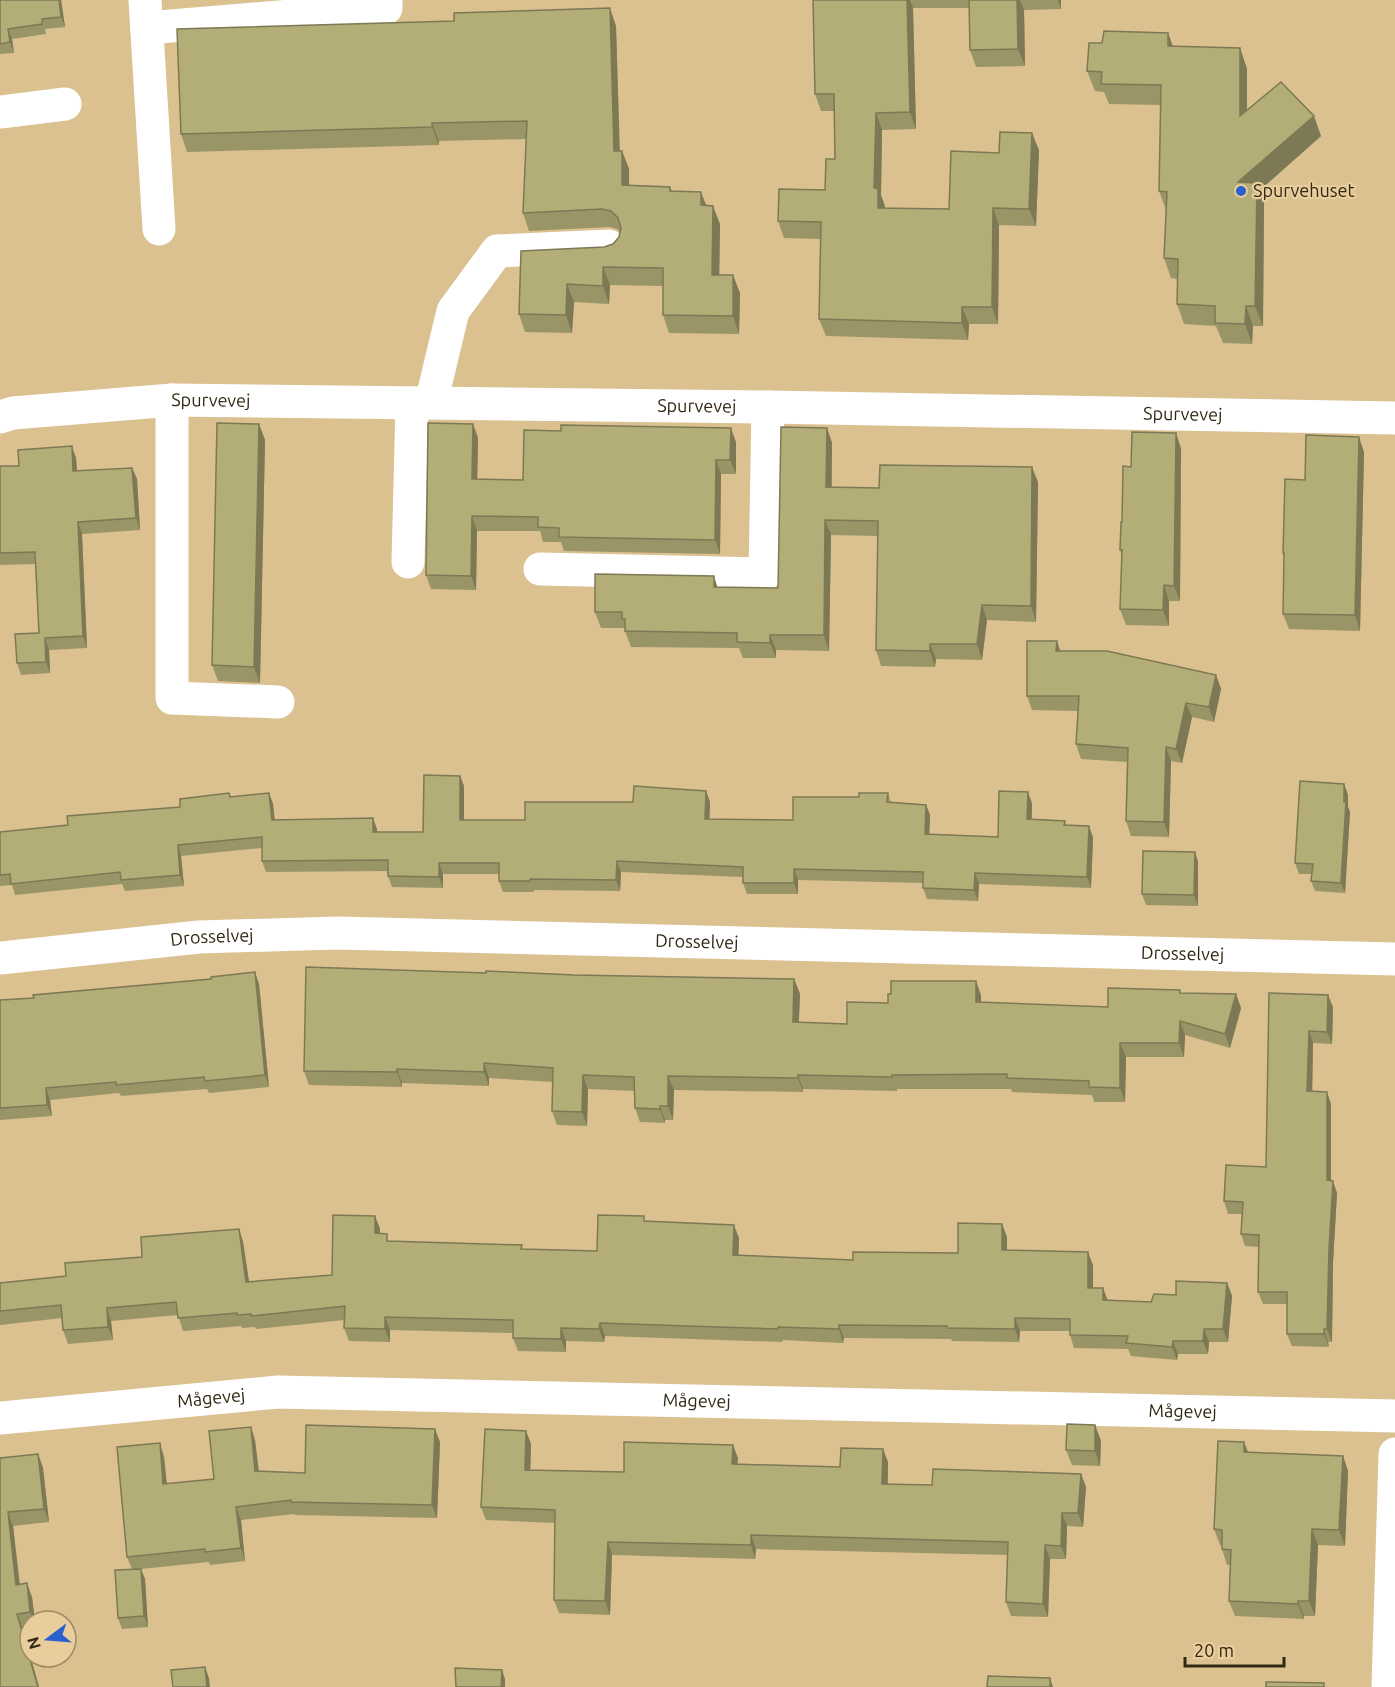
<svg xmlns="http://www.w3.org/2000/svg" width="1395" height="1687" viewBox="0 0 1395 1687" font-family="Ubuntu,sans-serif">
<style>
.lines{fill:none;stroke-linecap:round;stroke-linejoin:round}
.minor{stroke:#fff;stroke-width:33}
.wall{fill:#9a9567}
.shaded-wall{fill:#7d7954}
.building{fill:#b3ad78;stroke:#7d7954;stroke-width:1.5}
.poi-dot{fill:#2960ce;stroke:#e9cd9c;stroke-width:2}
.labels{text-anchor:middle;stroke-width:4.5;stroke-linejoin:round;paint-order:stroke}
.poi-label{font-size:18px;fill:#322814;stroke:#e9cd9c;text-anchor:start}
.street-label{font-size:18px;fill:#322814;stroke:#e9cd9c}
</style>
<rect width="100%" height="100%" fill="#dbc090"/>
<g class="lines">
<g class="minor">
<path d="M 145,0 L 159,229"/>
<path d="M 147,28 L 386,8 L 386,0"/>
<path d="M 0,112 L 65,104"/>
<path d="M 172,400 L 172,698 L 278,702"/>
<path d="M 431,403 L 453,311 L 497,251 L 609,246"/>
<path id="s1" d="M 0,417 L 13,413 L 172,400 L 768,407 L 1395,418"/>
<path d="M 408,562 L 412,403"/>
<path d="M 540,569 L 765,574 L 768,407"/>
<path id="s2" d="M 0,958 L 199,937 L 337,933 L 1395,959"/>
<path id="s3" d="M 0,1418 L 278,1392 L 1395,1416"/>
<path d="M 1388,1687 L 1395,1454"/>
</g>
</g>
<g class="wall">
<path d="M 0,0 L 61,0 L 65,27 L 45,29 L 46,34 L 12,39 L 14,53 L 0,54 Z"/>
<path d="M 813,0 L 1061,0 L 1061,9 L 1024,10 L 1025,66 L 976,67 L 970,50 L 969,8 L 913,8 L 916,129 L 882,130 L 881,195 L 884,208 L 949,209 L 999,153 L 1039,150 L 1036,226 L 999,225 L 998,324 L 969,324 L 968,340 L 826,336 L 819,319 L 821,239 L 784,238 L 778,221 L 825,190 L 835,159 L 834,111 L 821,111 L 815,94 Z"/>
<path d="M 616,26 L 620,151 L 622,151 L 629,169 L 629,185 L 670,187 L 672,191 L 706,205 L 720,224 L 719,275 L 740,293 L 739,334 L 669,333 L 663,315 L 663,286 L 610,285 L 609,304 L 574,302 L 572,333 L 525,332 L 519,314 L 604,247 L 613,244 L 619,237 L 620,232 L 617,229 L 609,227 L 529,231 L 523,213 L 526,139 L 439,141 L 439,145 L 187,152 L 181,134 Z"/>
<path d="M 1168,33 L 1173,46 L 1240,48 L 1247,69 L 1247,110 L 1321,136 L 1260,190 L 1264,203 L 1263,326 L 1253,326 L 1252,344 L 1223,343 L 1216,326 L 1184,324 L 1177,304 L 1177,279 L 1171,278 L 1164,258 L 1166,210 L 1159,191 L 1161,105 L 1109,104 L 1104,92 L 1095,91 L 1087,71 L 1102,43 Z"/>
<path d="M 259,424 L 265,440 L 260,683 L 218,681 L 212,665 Z"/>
<path d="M 473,424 L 478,438 L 477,480 L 523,480 L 736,442 L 736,474 L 721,474 L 720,554 L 564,551 L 561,542 L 543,542 L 540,531 L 477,531 L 476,590 L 431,589 L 426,575 Z"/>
<path d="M 827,428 L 832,443 L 832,487 L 879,488 L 1038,482 L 1036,622 L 987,620 L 982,660 L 936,659 L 935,667 L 881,666 L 876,650 L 878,536 L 831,535 L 829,651 L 776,650 L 776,658 L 743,658 L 739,648 L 631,647 L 625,631 L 625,628 L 601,628 L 595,612 L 718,587 L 778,588 Z"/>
<path d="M 1176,433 L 1181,449 L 1180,601 L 1169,601 L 1169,626 L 1126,625 L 1120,609 L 1122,556 L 1120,550 L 1122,522 L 1131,467 Z"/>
<path d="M 1364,452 L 1360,631 L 1289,629 L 1283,614 L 1284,557 L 1283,553 Z"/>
<path d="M 76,458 L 77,471 L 132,468 L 137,479 L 140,530 L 82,534 L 87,648 L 49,650 L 50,673 L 21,675 L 17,663 L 39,633 L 35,564 L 0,565 L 0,466 L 19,466 Z"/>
<path d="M 1060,651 L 1216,675 L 1221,689 L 1214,722 L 1192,717 L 1182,763 L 1171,761 L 1169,837 L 1131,836 L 1126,821 L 1127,762 L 1081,759 L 1076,744 L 1078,711 L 1032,710 L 1027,696 Z"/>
<path d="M 460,776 L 464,786 L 464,820 L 525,820 L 706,791 L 710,802 L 709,819 L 793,820 L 859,797 L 888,793 L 891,803 L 926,805 L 930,815 L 929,834 L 998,837 L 1032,803 L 1032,819 L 1065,821 L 1066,825 L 1093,837 L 1091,888 L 979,884 L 978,901 L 927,899 L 923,888 L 923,883 L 798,880 L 798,894 L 747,894 L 743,883 L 743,877 L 621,872 L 620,891 L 534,890 L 534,892 L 503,892 L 499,881 L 499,874 L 443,874 L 443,888 L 392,887 L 388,876 L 388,871 L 266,872 L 262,861 L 262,848 L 181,856 L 184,886 L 125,891 L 122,884 L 15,895 L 12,885 L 0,886 L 0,832 L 68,825 L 180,807 L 231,797 L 269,793 L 273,804 L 274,820 L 373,818 L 377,832 L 423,832 Z"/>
<path d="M 1344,784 L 1348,795 L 1348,807 L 1350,812 L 1345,893 L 1315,891 L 1311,881 L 1312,874 L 1299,874 L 1295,863 Z"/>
<path d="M 1195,852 L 1198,862 L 1198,906 L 1146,905 L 1142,894 Z"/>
<path d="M 486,973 L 794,979 L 800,994 L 799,1022 L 847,1024 L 888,1003 L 981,995 L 981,1003 L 1108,1007 L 1180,990 L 1181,993 L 1236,994 L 1241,1008 L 1230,1048 L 1185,1035 L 1184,1057 L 1126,1057 L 1125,1102 L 1094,1102 L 1092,1095 L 1012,1092 L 1011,1089 L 897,1089 L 897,1091 L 803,1089 L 803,1092 L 674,1090 L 673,1120 L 665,1120 L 665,1123 L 640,1122 L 635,1108 L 634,1091 L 588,1089 L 587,1126 L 557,1125 L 552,1111 L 553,1082 L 489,1078 L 489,1086 L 402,1083 L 402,1087 L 309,1085 L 304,1071 Z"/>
<path d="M 259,984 L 269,1087 L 209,1093 L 207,1089 L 121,1096 L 119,1093 L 50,1100 L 52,1116 L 0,1120 L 0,1000 Z"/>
<path d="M 1269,993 L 1333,1007 L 1332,1044 L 1313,1043 L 1312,1091 L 1331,1104 L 1331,1181 L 1337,1193 L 1333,1262 L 1332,1342 L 1328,1342 L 1329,1347 L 1292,1346 L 1287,1334 L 1287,1304 L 1263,1304 L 1258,1292 L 1259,1247 L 1245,1246 L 1241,1234 L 1242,1214 L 1228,1214 L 1224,1201 L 1266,1167 Z"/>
<path d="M 375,1216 L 380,1229 L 380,1234 L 389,1241 L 523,1249 L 597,1251 L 646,1221 L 739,1238 L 738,1255 L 853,1260 L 958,1253 L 1007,1237 L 1007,1250 L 1093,1265 L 1093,1288 L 1107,1300 L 1151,1302 L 1176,1295 L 1227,1283 L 1232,1296 L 1228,1342 L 1209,1342 L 1208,1354 L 1178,1354 L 1177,1360 L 1131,1356 L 1128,1349 L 1074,1348 L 1070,1335 L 1070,1331 L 1020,1331 L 1019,1342 L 952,1341 L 951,1339 L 844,1338 L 843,1343 L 783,1340 L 782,1342 L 605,1336 L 604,1342 L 566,1341 L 566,1352 L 518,1351 L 513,1338 L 513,1333 L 390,1330 L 390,1342 L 349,1341 L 344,1328 L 345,1320 L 256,1329 L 255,1327 L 242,1328 L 241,1326 L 183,1331 L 178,1315 L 111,1321 L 113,1340 L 68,1344 L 63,1330 L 62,1318 L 0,1325 L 0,1283 L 66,1276 L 142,1257 L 239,1229 L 243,1242 L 249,1282 L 332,1275 Z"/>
<path d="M 1095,1425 L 1101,1441 L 1100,1466 L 1072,1465 L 1066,1450 Z"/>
<path d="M 526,1431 L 531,1444 L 530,1470 L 624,1472 L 738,1458 L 737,1464 L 840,1467 L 888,1462 L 888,1484 L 932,1485 L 1081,1474 L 1086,1487 L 1083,1527 L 1067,1526 L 1066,1559 L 1050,1559 L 1048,1617 L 1011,1616 L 1006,1602 L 1008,1555 L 756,1549 L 755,1559 L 612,1555 L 610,1615 L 559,1613 L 554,1600 L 555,1523 L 486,1520 L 481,1507 Z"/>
<path d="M 255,1440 L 259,1471 L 305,1473 L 440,1442 L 437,1518 L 295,1515 L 295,1514 L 241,1520 L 245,1561 L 210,1565 L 209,1562 L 141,1569 L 145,1579 L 148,1627 L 122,1629 L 118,1618 L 132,1569 L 127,1557 L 164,1457 L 167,1484 L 214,1479 Z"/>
<path d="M 1244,1442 L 1248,1452 L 1343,1456 L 1348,1471 L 1345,1546 L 1318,1545 L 1315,1616 L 1304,1616 L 1304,1619 L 1235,1616 L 1229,1601 L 1230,1565 L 1227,1565 L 1222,1549 L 1222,1545 L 1220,1545 L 1214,1529 Z"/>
<path d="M 38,1454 L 43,1468 L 49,1522 L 13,1526 L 20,1584 L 32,1597 L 35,1621 L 30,1621 L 30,1626 L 22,1627 L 39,1687 L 0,1687 L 0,1458 Z"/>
</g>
<g class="shaded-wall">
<path d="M 59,0 L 61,0 L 65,27 L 61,17 Z"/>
<path d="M 907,0 L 910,0 L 913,8 L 916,129 L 910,112 Z"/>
<path d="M 1017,0 L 1020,0 L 1024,10 L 1025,66 L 1018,49 Z"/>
<path d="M 1058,0 L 1061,0 L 1061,9 Z"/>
<path d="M 610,8 L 616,26 L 620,169 L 614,151 Z"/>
<path d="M 8,29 L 12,39 L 14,53 L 10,42 Z"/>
<path d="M 1168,33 L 1175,53 L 1168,46 Z"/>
<path d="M 1240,48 L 1247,69 L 1247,136 L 1240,116 Z"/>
<path d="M 876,113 L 882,130 L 881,195 L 885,206 L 884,225 L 878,208 L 874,188 Z"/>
<path d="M 1314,116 L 1321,136 L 1260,190 L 1264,203 L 1263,326 L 1255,306 L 1238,182 Z"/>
<path d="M 432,123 L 439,141 L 439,145 L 432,127 Z"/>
<path d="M 1032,133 L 1039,150 L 1036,226 L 1029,209 Z"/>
<path d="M 622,151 L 629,169 L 629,203 L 622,185 Z"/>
<path d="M 701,192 L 708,210 L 701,205 Z"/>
<path d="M 713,206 L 720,224 L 719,293 L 712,275 Z"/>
<path d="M 993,208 L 999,225 L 998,324 L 992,307 Z"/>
<path d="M 603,267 L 610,285 L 609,304 L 603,286 Z"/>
<path d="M 733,275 L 740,293 L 739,334 L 733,316 Z"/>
<path d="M 567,284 L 574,302 L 572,333 L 566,315 Z"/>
<path d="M 1246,306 L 1253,326 L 1252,344 L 1245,324 Z"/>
<path d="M 962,307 L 969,324 L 968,340 L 962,323 Z"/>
<path d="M 259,424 L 265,440 L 260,683 L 254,667 Z"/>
<path d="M 473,424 L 478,438 L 477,494 L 472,479 Z"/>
<path d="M 731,428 L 736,442 L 736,474 L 730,460 Z"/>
<path d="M 827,428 L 832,443 L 831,503 L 826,487 Z"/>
<path d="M 1176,433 L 1181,449 L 1180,601 L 1174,586 Z"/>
<path d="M 1359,437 L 1364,452 L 1360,631 L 1355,615 Z"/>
<path d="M 72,446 L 76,458 L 78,483 L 73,471 Z"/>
<path d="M 716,460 L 721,474 L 720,554 L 715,540 Z"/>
<path d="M 1032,467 L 1038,482 L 1036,622 L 1031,606 Z"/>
<path d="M 132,468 L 137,479 L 140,530 L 136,518 Z"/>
<path d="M 472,516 L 477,531 L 476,590 L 471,576 Z"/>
<path d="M 825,520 L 831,535 L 829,651 L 824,635 Z"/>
<path d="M 78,522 L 82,534 L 87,648 L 83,636 Z"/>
<path d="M 714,576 L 719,592 L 714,587 Z"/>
<path d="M 1164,585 L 1169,601 L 1169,626 L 1163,610 Z"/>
<path d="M 982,605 L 987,620 L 982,660 L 977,644 Z"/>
<path d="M 770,635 L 776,650 L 776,658 L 770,643 Z"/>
<path d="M 45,638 L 49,650 L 50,673 L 46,662 Z"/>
<path d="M 1057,641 L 1062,656 L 1056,651 Z"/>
<path d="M 930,644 L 936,659 L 935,667 L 930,651 Z"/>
<path d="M 1216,675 L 1221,689 L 1214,722 L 1209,707 Z"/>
<path d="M 1186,703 L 1192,717 L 1182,763 L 1176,749 Z"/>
<path d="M 1166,747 L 1171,761 L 1169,837 L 1164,822 Z"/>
<path d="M 460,776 L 464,786 L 464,830 L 460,820 Z"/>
<path d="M 1344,784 L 1348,795 L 1348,807 L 1350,812 L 1345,893 L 1341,883 Z"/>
<path d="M 706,791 L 710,802 L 709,830 L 705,819 Z"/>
<path d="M 1028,792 L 1032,803 L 1031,830 L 1027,819 Z"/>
<path d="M 269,793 L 273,804 L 276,830 L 272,820 Z"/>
<path d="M 926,805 L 930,815 L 929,845 L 925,834 Z"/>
<path d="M 373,818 L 377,829 L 377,842 L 373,832 Z"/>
<path d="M 1089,826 L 1093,837 L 1091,888 L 1087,877 Z"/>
<path d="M 178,845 L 181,856 L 184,886 L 180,875 Z"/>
<path d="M 1195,852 L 1198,862 L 1198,906 L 1194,895 Z"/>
<path d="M 617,861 L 621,872 L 620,891 L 616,880 Z"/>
<path d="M 439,863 L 443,874 L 443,888 L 439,877 Z"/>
<path d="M 794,869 L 798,880 L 798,894 L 794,883 Z"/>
<path d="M 975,873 L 979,884 L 978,901 L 974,890 Z"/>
<path d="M 255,972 L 259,984 L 269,1087 L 265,1075 Z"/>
<path d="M 794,979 L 800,994 L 798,1036 L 793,1022 Z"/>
<path d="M 976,981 L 981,995 L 981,1017 L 976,1002 Z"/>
<path d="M 1236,994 L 1241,1008 L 1230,1048 L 1225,1034 Z"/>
<path d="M 1328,995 L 1333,1007 L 1332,1044 L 1327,1032 Z"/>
<path d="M 1180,1021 L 1185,1035 L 1184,1057 L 1179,1043 Z"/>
<path d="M 1309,1031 L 1313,1043 L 1312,1104 L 1307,1091 Z"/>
<path d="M 1120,1043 L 1126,1057 L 1125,1102 L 1120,1088 Z"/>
<path d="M 484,1063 L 489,1078 L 489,1086 L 484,1072 Z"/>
<path d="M 397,1069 L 402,1083 L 402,1087 L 397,1072 Z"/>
<path d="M 583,1075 L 588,1089 L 587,1126 L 582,1112 Z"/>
<path d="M 798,1075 L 803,1089 L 803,1092 L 798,1078 Z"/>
<path d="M 668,1076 L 674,1090 L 673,1120 L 668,1106 Z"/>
<path d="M 46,1088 L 50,1100 L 52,1116 L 47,1105 Z"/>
<path d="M 1327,1092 L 1331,1104 L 1331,1193 L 1327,1180 Z"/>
<path d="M 660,1106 L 665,1120 L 665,1123 L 660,1109 Z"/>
<path d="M 1333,1181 L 1337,1193 L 1333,1262 L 1332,1342 L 1327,1329 L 1329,1249 Z"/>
<path d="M 375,1216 L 380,1229 L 379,1247 L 375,1233 Z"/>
<path d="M 1002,1224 L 1007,1237 L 1007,1263 L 1002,1250 Z"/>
<path d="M 734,1225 L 739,1238 L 738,1268 L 733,1255 Z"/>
<path d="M 239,1229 L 243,1242 L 251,1295 L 246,1282 Z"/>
<path d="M 1088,1252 L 1093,1265 L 1093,1301 L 1088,1288 Z"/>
<path d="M 1227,1283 L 1232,1296 L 1228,1342 L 1223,1329 Z"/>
<path d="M 1103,1288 L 1108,1301 L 1103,1300 Z"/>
<path d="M 107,1308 L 111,1321 L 113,1340 L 108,1327 Z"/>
<path d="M 385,1317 L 390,1330 L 390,1342 L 385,1329 Z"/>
<path d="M 1015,1318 L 1020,1331 L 1019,1342 L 1015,1329 Z"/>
<path d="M 600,1323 L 605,1336 L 604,1342 L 599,1329 Z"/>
<path d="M 839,1325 L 844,1338 L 843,1343 L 839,1329 Z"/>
<path d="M 561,1328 L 566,1341 L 566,1352 L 561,1339 Z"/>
<path d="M 1204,1329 L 1209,1342 L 1208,1354 L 1203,1341 Z"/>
<path d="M 1324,1329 L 1328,1342 L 1329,1347 L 1324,1334 Z"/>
<path d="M 1173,1341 L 1178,1354 L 1177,1360 L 1172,1347 Z"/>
<path d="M 1095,1425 L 1101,1441 L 1100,1466 L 1095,1451 Z"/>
<path d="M 251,1427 L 255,1440 L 260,1484 L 255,1471 Z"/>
<path d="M 435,1429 L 440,1442 L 437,1518 L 432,1505 Z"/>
<path d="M 526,1431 L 531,1444 L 530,1484 L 525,1470 Z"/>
<path d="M 1244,1442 L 1250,1458 L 1244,1452 Z"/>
<path d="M 160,1443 L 164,1457 L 168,1498 L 163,1484 Z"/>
<path d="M 733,1445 L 738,1458 L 736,1477 L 732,1464 Z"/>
<path d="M 883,1449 L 888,1462 L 887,1497 L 882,1484 Z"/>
<path d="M 38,1454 L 43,1468 L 49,1522 L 44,1509 Z"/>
<path d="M 1343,1456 L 1348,1471 L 1345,1546 L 1339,1530 Z"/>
<path d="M 1081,1474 L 1086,1487 L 1083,1527 L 1078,1513 Z"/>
<path d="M 236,1507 L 241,1520 L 245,1561 L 241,1548 Z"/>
<path d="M 8,1512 L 13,1526 L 21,1598 L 16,1585 Z"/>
<path d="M 1062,1513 L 1067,1526 L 1066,1559 L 1061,1546 Z"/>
<path d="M 1312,1529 L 1318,1545 L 1315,1616 L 1309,1601 Z"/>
<path d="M 751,1535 L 756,1549 L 755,1559 L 751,1545 Z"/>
<path d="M 608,1542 L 612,1555 L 610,1615 L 605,1601 Z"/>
<path d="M 1045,1545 L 1050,1559 L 1048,1617 L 1043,1604 Z"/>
<path d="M 141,1569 L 145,1579 L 148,1627 L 144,1616 Z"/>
<path d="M 27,1583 L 32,1597 L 35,1621 L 33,1621 L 30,1612 Z"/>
<path d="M 1298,1601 L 1304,1616 L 1304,1619 L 1298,1604 Z"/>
<path d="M 17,1614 L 22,1627 L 39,1687 L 38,1687 Z"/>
<path d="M 205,1667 L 209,1678 L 210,1687 L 207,1687 Z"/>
<path d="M 502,1670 L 505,1679 L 505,1687 L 501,1687 Z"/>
<path d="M 1050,1678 L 1053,1687 L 1050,1687 Z"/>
</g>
<g class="building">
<path d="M 0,0 L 59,0 L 61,17 L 42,19 L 42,24 L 8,29 L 10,42 L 0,44 Z"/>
<path d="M 813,0 L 907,0 L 910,112 L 876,113 L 874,188 L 878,189 L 878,208 L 949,209 L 951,151 L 999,153 L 1000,132 L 1032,133 L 1029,209 L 993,208 L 992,307 L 962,307 L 962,323 L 819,319 L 821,222 L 778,221 L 779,189 L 825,190 L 826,159 L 835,159 L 834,94 L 815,94 Z"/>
<path d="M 969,0 L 1017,0 L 1018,49 L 970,50 Z"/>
<path d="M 610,8 L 614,151 L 622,151 L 622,185 L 670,187 L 670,191 L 701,192 L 701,205 L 713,206 L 712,275 L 733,275 L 733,316 L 663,315 L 663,268 L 603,267 L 603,286 L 567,284 L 566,315 L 519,314 L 521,251 L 604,247 L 613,244 L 619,237 L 621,228 L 618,218 L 611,211 L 602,209 L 523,213 L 527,121 L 432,123 L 432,127 L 181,134 L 177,29 L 454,21 L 454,13 Z"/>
<path d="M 1104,31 L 1168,33 L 1168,46 L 1240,48 L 1240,116 L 1281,82 L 1314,116 L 1238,182 L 1257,183 L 1255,306 L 1246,306 L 1245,324 L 1215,323 L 1215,306 L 1177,304 L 1178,259 L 1164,258 L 1167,192 L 1159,191 L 1161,85 L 1101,84 L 1102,72 L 1087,71 L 1089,43 L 1102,43 Z"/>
<path d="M 217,423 L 259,424 L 254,667 L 212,665 Z"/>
<path d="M 428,423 L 473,424 L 472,479 L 523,480 L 524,430 L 561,431 L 561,425 L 731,428 L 730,460 L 716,460 L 715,540 L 559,537 L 559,528 L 538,527 L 538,517 L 472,516 L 471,576 L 426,575 Z"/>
<path d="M 781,427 L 827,428 L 826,487 L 879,488 L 880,465 L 1032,467 L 1031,606 L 982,605 L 977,644 L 930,644 L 930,651 L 876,650 L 878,521 L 825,520 L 824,635 L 770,635 L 770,643 L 737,642 L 737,633 L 625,631 L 625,619 L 622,619 L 622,612 L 595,612 L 595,574 L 714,576 L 714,587 L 778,588 Z"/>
<path d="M 1132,432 L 1176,433 L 1174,586 L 1164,585 L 1163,610 L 1120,609 L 1122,550 L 1120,550 L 1121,522 L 1122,522 L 1123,466 L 1131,467 Z"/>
<path d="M 1306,435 L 1359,437 L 1355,615 L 1283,614 L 1284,553 L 1283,553 L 1285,479 L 1305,480 Z"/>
<path d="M 72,446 L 73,471 L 132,468 L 136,518 L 78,522 L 83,636 L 45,638 L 46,662 L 17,663 L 15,634 L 39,633 L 35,552 L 0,553 L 0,466 L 19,466 L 18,450 Z"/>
<path d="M 1027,641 L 1057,641 L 1056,651 L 1107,651 L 1216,675 L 1209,707 L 1186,703 L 1176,749 L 1166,747 L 1164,822 L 1126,821 L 1128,748 L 1076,744 L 1079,696 L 1027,696 Z"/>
<path d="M 424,775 L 460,776 L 460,820 L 525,820 L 525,802 L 633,802 L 634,786 L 706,791 L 705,819 L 793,820 L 793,797 L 859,797 L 859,793 L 888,793 L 887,802 L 926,805 L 925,834 L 998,837 L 999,791 L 1028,792 L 1027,819 L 1065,821 L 1064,825 L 1089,826 L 1087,877 L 975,873 L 974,890 L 923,888 L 923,872 L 794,869 L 794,883 L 743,883 L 743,867 L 617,861 L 616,880 L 530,879 L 530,881 L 499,881 L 499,863 L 439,863 L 439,877 L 388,876 L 388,860 L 262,861 L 262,837 L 178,845 L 180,875 L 121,880 L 120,872 L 11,884 L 10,874 L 0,875 L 0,832 L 68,825 L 67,816 L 180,807 L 180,799 L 229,793 L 230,797 L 269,793 L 272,820 L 373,818 L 373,832 L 423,832 Z"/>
<path d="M 1300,781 L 1344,784 L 1344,802 L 1346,802 L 1341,883 L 1311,881 L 1313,864 L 1295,863 Z"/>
<path d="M 1143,851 L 1195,852 L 1194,895 L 1142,894 Z"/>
<path d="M 306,967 L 486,973 L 486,971 L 574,975 L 794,979 L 793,1022 L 847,1024 L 847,1002 L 888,1003 L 888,994 L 891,994 L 891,981 L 976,981 L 976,1002 L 1108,1007 L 1108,988 L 1180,990 L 1180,993 L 1236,994 L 1225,1034 L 1180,1021 L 1179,1043 L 1120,1043 L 1120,1088 L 1089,1087 L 1089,1081 L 1007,1078 L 1007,1074 L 892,1075 L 892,1077 L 798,1075 L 798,1078 L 668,1076 L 668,1106 L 660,1106 L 660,1109 L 635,1108 L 634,1077 L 583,1075 L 582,1112 L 552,1111 L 553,1068 L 484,1063 L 484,1072 L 397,1069 L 397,1072 L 304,1071 Z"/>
<path d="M 255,972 L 265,1075 L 205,1081 L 204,1077 L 116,1085 L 116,1082 L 46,1088 L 47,1105 L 0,1108 L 0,1000 L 34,998 L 33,995 L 211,979 L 211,977 Z"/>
<path d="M 1269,993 L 1328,995 L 1327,1032 L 1309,1031 L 1307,1091 L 1327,1092 L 1327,1180 L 1333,1181 L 1329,1249 L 1327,1329 L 1324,1329 L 1324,1334 L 1287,1334 L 1287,1292 L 1258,1292 L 1259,1235 L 1241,1234 L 1243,1202 L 1224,1201 L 1226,1165 L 1266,1167 Z"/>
<path d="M 333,1215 L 375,1216 L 375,1233 L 387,1234 L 387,1241 L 522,1245 L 521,1249 L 597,1251 L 598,1215 L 644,1216 L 644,1221 L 734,1225 L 733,1255 L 853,1260 L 853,1252 L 958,1253 L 958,1223 L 1002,1224 L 1002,1250 L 1088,1252 L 1088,1288 L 1103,1288 L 1103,1300 L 1151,1302 L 1154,1294 L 1176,1295 L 1176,1281 L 1227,1283 L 1223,1329 L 1204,1329 L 1203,1341 L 1173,1341 L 1172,1347 L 1126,1343 L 1128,1336 L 1070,1335 L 1070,1319 L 1015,1318 L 1015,1329 L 947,1328 L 947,1326 L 839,1325 L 839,1329 L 778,1327 L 778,1329 L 600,1323 L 599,1329 L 561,1328 L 561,1339 L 513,1338 L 513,1320 L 385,1317 L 385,1329 L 344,1328 L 345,1306 L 251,1316 L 251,1314 L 237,1315 L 237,1313 L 178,1318 L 176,1302 L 107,1308 L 108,1327 L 63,1330 L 61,1305 L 0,1311 L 0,1283 L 66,1276 L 65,1263 L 142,1257 L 141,1237 L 239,1229 L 246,1282 L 332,1275 Z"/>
<path d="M 1067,1424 L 1095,1425 L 1095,1451 L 1066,1450 Z"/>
<path d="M 306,1425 L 435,1429 L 432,1505 L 291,1502 L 291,1500 L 236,1507 L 241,1548 L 205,1552 L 205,1549 L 127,1557 L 117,1447 L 160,1443 L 163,1484 L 214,1479 L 209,1431 L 251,1427 L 255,1471 L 305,1473 Z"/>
<path d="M 485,1429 L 526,1431 L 525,1470 L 624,1472 L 624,1442 L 733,1445 L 732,1464 L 840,1467 L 841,1448 L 883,1449 L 882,1484 L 932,1485 L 933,1469 L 1081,1474 L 1078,1513 L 1062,1513 L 1061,1546 L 1045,1545 L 1043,1604 L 1006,1602 L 1008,1542 L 751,1535 L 751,1545 L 608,1542 L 605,1601 L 554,1600 L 555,1510 L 481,1507 Z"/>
<path d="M 1218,1441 L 1244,1442 L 1244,1452 L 1343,1456 L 1339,1530 L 1312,1529 L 1309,1601 L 1298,1601 L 1298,1604 L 1229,1601 L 1231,1550 L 1222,1549 L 1222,1530 L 1214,1529 Z"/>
<path d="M 38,1454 L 44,1509 L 8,1512 L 16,1585 L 27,1583 L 30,1612 L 17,1614 L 38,1687 L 0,1687 L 0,1458 Z"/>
<path d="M 141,1569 L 144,1616 L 118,1618 L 115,1570 Z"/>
<path d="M 205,1667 L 207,1687 L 173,1687 L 171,1670 Z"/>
<path d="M 455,1668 L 502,1670 L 501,1687 L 456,1687 Z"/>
<path d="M 988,1676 L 1050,1678 L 1050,1687 L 987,1687 Z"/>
<path d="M 1266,1682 L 1324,1683 L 1324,1687 L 1266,1687 Z"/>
</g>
<circle class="poi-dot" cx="1241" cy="191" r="6"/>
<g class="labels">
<g class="poi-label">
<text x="1253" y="197">Spurvehuset</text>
</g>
<g class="street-label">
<text dy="6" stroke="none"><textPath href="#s1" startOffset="212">Spurvevej</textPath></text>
<text dy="6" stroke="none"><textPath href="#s1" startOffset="698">Spurvevej</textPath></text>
<text dy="6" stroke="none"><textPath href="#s1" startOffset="1184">Spurvevej</textPath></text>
<text dy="6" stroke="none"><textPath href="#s2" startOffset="213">Drosselvej</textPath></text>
<text dy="6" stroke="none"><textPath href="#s2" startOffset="698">Drosselvej</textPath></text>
<text dy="6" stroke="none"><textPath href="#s2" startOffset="1184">Drosselvej</textPath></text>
<text dy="6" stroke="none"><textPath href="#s3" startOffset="212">Mågevej</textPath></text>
<text dy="6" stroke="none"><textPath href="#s3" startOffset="698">Mågevej</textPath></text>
<text dy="6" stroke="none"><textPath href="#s3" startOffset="1184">Mågevej</textPath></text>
</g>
</g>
<g transform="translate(48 1639) rotate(254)"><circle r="28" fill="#e9cd9c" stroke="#a08b66" stroke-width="1.5"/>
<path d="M0-4.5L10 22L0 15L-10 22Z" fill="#2960ce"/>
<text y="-9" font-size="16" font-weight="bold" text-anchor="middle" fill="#322814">N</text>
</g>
<path d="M1185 1657v9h99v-9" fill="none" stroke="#322814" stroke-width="3"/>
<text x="1194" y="1657" font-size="18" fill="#322814" stroke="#e9cd9c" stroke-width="4.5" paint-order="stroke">20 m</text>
</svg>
